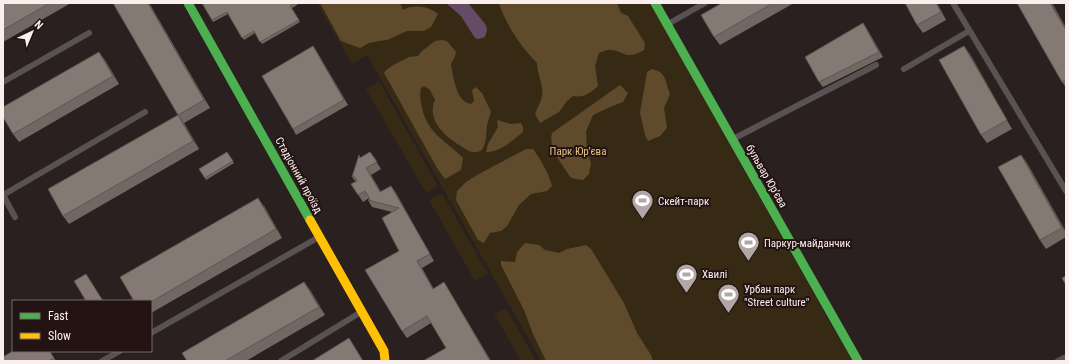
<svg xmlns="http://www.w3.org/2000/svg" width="1069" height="364" viewBox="0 0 1069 364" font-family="'Roboto Condensed',sans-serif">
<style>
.green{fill:#362a15}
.forest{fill:#5f4b2c}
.water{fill:#654b66}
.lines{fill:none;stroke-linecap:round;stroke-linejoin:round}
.lane{stroke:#595252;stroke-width:6}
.fast{stroke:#4caf50;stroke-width:9}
.slow{stroke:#ffc107;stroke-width:9}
.wall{fill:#726863}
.shaded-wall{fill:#5d5550}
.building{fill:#857973;stroke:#5d5550}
.labels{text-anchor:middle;stroke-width:4;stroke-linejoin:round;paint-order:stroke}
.park-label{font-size:11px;fill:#e6c184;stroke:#231312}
.street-label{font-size:11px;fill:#fbefee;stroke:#231312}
.poi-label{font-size:11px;fill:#fbefee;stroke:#231312;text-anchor:start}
</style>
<rect width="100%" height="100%" fill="#29201f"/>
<g class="green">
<path d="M 317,3 L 650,3 L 852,361 L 541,361 L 367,55 L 352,64 Z"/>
<path d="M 379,81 L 438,186 L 426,193 L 366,89 Z"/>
<path d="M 442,193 L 488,274 L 475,281 L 429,200 Z"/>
<path d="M 506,308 L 536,361 L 521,361 L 494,314 Z"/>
</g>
<g class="forest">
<path d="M 320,3 L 400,3 L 403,10 C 414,4 428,6 438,14 L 431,27 L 424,31 L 407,31 L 387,40 L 379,41 L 369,43 L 360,48 L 341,41 Z"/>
<path d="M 499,3 L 617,3 L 621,13 L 628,16 L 645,43 L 644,50 C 623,62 625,49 608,50 C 605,50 602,52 599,53 L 595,66 L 598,86 C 590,93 584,98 573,96 L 567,101 L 559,112 L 540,123 L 535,114 C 537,108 541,102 542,96 C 544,85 537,74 537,63 C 521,47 506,25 499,3 Z"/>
<path d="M 442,40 L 447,41 L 456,52 L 455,56 L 451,64 C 453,76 456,102 471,104 L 474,101 L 472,90 L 476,87 L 482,93 L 491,112 C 490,116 488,121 487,125 C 486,134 487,143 481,151 C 479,151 475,153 472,152 C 468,151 464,148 461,146 C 445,137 426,119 435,100 L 430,90 L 424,86 L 421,88 C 419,96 421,103 423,112 C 430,135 447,142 463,158 L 461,170 L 445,179 L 437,168 L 384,73 L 386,70 L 395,64 L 409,57 L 418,56 L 422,51 L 435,41 Z"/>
<path d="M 652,69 C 667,72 665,82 670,94 L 664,108 L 667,128 L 660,136 L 648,141 L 645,135 L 640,113 L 647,72 Z"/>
<path d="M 620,85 L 628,93 L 623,102 L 610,107 L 593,115 L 586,131 L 587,152 L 591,163 L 589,174 L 583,180 L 571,178 C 563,165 548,149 552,133 Z"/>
<path d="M 497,120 L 511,124 L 521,123 L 523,127 L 523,132 C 512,141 500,152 486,152 L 488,144 L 498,127 Z"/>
<path d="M 526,149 L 533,149 C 541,160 548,172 552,186 L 547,191 L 531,194 L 519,205 L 507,226 L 501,231 L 490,233 L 484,243 L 478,240 L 456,200 L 457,191 L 466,182 L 477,175 Z"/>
<path d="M 525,243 L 539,245 L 545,250 L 559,253 L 567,249 L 586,245 L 591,249 L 624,303 L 637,333 L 651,355 L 653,361 L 546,361 L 533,334 L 524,310 L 501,265 L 501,261 L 515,262 L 517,252 Z"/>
</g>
<path class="water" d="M 446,3 L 468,3 L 486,25 L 487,30 L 485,37 L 479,39 L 475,38 L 461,16 Z"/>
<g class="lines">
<g class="lane">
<path d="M 953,3 L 1066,191"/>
<path d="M 668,24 L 705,3"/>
<path d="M 904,69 L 969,31"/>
<path d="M 3,82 L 89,33"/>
<path d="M 733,139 L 876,65"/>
<path d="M 3,195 L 145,112"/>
<path d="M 3,195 L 15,217"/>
<path d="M 151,333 L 319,237"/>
<path d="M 102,361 L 120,351"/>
<path d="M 281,361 L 361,312"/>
<path d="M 1058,361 L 1064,358"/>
</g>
<g class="fast">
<path d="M 188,3 L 310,220"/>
<path d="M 655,3 L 858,361"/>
</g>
<path class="slow" d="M 310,220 L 384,351 L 385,361"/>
</g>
<g class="wall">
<path d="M 3,3 L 71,3 L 3,42 Z"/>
<path d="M 149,3 L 210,108 L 184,123 L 199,149 L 69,224 L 63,216 L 178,115 Z"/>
<path d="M 202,3 L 300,3 L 292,8 L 300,22 L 262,44 L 255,33 L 244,40 L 228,14 L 213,22 Z"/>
<path d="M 722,3 L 794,3 L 720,45 L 714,37 Z"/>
<path d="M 937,3 L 946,20 L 923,33 L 917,25 Z"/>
<path d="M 1017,3 L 1052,3 L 1066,28 L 1066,87 L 1062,82 Z"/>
<path d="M 863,23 L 867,29 L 883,57 L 823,87 L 819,82 Z"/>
<path d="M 313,46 L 317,52 L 348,105 L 296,135 L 293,129 Z"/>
<path d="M 970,54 L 1012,129 L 987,143 L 981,135 Z"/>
<path d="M 105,60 L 119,84 L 19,142 L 13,134 Z"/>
<path d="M 227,152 L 234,163 L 206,180 L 199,169 Z"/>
<path d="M 370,152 L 381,169 L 371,175 L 381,192 L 391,186 L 396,193 L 434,261 L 422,268 L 433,288 L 448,289 L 491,361 L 423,361 L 446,348 L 431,323 L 407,338 L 402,331 L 399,251 L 392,212 L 372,207 L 368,200 L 370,199 L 369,198 L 363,202 L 351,184 L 356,182 L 352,177 L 360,158 Z"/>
<path d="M 1021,155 L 1027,163 L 1066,232 L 1066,237 L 1046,249 L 1040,240 Z"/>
<path d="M 264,206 L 282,238 L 151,313 L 151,301 Z"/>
<path d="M 304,282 L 310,290 L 325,315 L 246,361 L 187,361 Z"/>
<path d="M 50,351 L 56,361 L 3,361 Z"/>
</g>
<g class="shaded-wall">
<path d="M 148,3 L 149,3 L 210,108 L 204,100 Z"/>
<path d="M 936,3 L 937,3 L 946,20 L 941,12 Z"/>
<path d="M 1050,3 L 1052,3 L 1066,28 L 1066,30 Z"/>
<path d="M 863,23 L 867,29 L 883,57 L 879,52 Z"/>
<path d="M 313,46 L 317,52 L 348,105 L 344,100 Z"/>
<path d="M 964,46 L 970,54 L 1012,129 L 1007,120 Z"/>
<path d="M 99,52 L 105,60 L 119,84 L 113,76 Z"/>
<path d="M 178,115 L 184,123 L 199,149 L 193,141 Z"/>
<path d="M 370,152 L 375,158 L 381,169 L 377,162 Z"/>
<path d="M 1021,155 L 1027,163 L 1066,233 L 1062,228 Z"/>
<path d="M 366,168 L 371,175 L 385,199 L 380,192 Z"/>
<path d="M 391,186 L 396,193 L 434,261 L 430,254 Z"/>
<path d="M 258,198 L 264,206 L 282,238 L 276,229 Z"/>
<path d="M 417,261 L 422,268 L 437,295 L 433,289 Z"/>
<path d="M 304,282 L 310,290 L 325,315 L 319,307 Z"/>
<path d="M 444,282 L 448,289 L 491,361 L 490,361 Z"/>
</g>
<g class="building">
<path d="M 3,3 L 50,3 L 3,30 Z"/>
<path d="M 113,3 L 148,3 L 204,100 L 178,115 Z"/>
<path d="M 202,3 L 295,3 L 290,6 L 299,20 L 260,42 L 254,31 L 242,38 L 227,12 L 212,20 Z"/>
<path d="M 722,3 L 773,3 L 714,37 L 701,15 Z"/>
<path d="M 905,3 L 936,3 L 941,12 L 917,25 Z"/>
<path d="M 1017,3 L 1050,3 L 1066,30 L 1066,79 L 1062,82 Z"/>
<path d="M 863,23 L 879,52 L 819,82 L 805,57 Z"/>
<path d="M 313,46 L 344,100 L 293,129 L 262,76 Z"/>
<path d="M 964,46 L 1007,120 L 981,135 L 939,60 Z"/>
<path d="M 99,52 L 113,76 L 13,134 L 3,117 L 3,107 Z"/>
<path d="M 178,115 L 193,141 L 63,216 L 48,189 Z"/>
<path d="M 227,152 L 233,161 L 205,178 L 199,169 Z"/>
<path d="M 370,152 L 377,162 L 366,168 L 380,192 L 391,186 L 430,254 L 417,261 L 433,289 L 444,282 L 490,361 L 423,361 L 446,348 L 427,316 L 402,331 L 365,270 L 399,251 L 382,218 L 399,208 L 368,200 L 370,199 L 365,191 L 358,195 L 351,184 L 357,181 L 354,176 L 352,177 L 359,155 L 360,158 Z"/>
<path d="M 1021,155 L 1062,228 L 1040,240 L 998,167 Z"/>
<path d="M 258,198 L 276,229 L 151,302 L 151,301 L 134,301 L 120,277 Z"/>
<path d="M 86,274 L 103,301 L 86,301 L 74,281 Z"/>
<path d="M 1066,276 L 1066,285 L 1062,278 Z"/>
<path d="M 304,282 L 319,307 L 225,361 L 187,361 L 182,353 Z"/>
<path d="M 349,338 L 363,361 L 312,361 Z"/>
<path d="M 13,351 L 49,351 L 54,358 L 49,361 L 3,361 L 3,357 Z"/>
</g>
<defs>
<symbol id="stadium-pin" viewBox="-11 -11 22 30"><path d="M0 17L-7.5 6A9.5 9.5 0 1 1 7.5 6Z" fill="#b2a7a6" stroke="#231312"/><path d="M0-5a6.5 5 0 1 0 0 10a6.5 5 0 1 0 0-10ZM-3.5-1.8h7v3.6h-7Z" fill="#fff"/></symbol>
</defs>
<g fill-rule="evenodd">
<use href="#stadium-pin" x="630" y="188" width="25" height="34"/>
<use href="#stadium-pin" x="736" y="230" width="25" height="34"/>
<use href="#stadium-pin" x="674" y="262" width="25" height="34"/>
<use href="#stadium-pin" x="716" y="282" width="25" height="34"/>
</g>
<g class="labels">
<g class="park-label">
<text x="578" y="155">Парк Юр’єва</text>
</g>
<g class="street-label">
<text transform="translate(299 175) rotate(61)" y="4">Стадіонний проїзд</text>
<text transform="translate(767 176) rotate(60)" y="4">бульвар Юрʼєва</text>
</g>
<g class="poi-label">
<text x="658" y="205">Скейт-парк</text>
<text x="764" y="247">Паркур-майданчик</text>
<text x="702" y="278">Хвилі</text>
<text x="744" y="293">Урбан парк<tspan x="744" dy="13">"Street culture"</tspan></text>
</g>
</g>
<rect width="1069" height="364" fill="none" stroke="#fbefee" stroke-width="8"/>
<rect x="12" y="300" width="140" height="52" fill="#231312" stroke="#796b6a"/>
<rect x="20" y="313" width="20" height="6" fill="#4caf50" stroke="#796b6a"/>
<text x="48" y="320" font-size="12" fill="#fbefee">Fast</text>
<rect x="20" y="333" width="20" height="6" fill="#ffc107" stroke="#796b6a"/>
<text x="48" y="340" font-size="12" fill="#fbefee">Slow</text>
<g transform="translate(32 32) rotate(44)" stroke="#231312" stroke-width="3" paint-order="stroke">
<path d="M0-3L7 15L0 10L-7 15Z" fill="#fbefee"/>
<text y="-6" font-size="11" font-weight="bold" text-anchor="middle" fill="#fbefee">N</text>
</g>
</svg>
